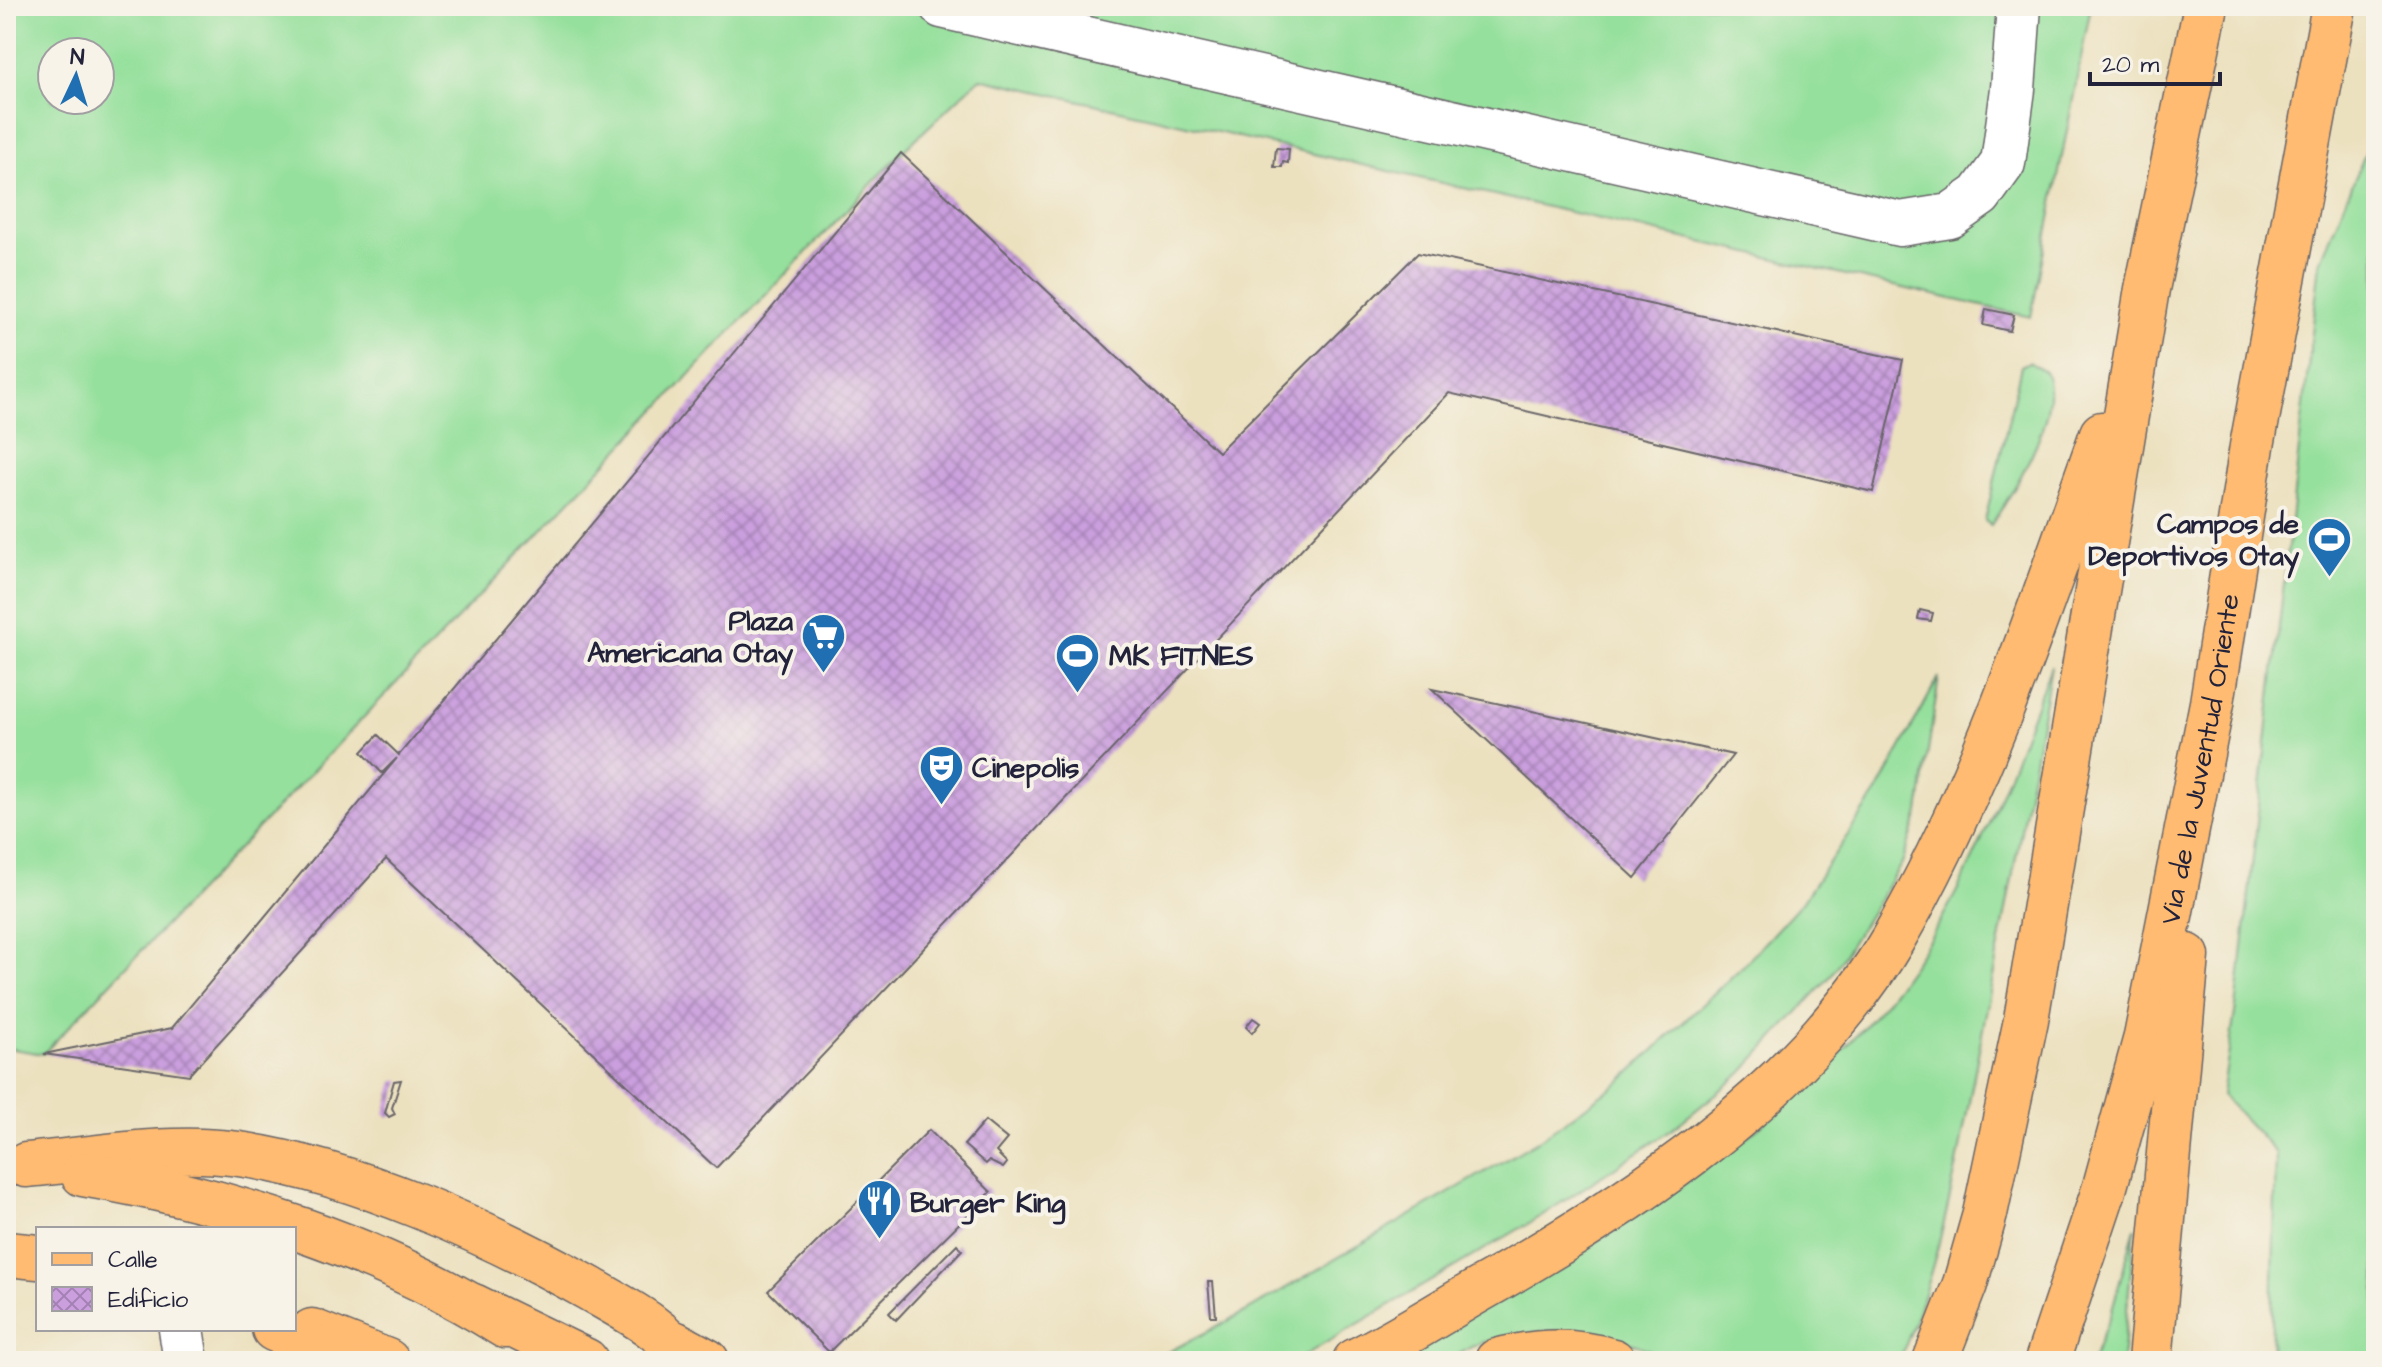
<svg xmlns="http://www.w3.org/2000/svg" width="2382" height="1367" viewBox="0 0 2382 1367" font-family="'Architects Daughter',sans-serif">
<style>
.grass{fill:#95e09c;stroke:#5c816c;stroke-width:2;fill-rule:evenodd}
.building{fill:url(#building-cross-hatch)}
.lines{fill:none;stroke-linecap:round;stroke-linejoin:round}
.minor-casing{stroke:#696569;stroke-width:47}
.major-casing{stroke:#696569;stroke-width:47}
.highway-casing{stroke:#696569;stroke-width:47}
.minor{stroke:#fff;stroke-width:44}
.major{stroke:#febb71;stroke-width:44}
.highway{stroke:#febb71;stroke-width:44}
.labels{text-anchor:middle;stroke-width:8;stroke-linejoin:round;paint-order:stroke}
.poi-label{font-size:28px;font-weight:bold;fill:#22223b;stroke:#f7f3e8;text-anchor:start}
.street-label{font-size:28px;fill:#22223b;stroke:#f7f3e8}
</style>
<defs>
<pattern id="building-cross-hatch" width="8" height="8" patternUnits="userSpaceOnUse" patternTransform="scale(2)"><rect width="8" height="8" fill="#cb9fde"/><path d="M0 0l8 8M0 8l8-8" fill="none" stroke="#a481b5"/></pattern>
</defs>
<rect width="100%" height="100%" fill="#f7f3e8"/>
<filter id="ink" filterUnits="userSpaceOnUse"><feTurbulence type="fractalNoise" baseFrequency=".0125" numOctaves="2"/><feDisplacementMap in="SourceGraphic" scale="16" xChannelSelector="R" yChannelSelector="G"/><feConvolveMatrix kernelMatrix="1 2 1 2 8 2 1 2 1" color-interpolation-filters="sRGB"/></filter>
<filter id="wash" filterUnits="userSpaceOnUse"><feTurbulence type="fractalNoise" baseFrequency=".006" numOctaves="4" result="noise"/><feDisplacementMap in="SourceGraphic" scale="32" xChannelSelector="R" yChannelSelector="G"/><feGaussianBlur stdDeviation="1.8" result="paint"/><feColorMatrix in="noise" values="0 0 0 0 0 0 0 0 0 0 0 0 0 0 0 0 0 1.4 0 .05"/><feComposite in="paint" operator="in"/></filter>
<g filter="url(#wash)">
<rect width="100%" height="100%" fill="#ece1bf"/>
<g class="grass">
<path d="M 6,6 L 2091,6 L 2031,317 L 980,78 L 901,153 L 43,1054 L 6,1048 ZM 52,52 L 100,52 L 100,100 L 52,100 Z"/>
<path d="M 2376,128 L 2376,1361 L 2271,1361 L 2276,1153 L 2222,1095 L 2237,1000 L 2320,262 Z"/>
<path d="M 2029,362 L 2045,372 C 2064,410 2013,493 1991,525 L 1985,521 L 2021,366 Z"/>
<path d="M 2051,666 C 2029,794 2004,921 1979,1049 C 1959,1154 1942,1262 1899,1361 L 1670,1361 C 1609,1325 1549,1324 1481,1343 C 1468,1346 1456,1359 1443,1361 C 1427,1363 1410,1361 1394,1361 C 1581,1248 1786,1148 1914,963 C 1976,873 2012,766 2051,666 Z"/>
<path d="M 1939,677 L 1919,813 L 1902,863 L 1830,977 L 1742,1073 L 1670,1131 L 1541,1216 L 1295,1361 L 1151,1361 L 1245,1312 L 1536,1142 L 1621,1081 L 1745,964 L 1802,902 L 1877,792 Z"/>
<path d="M 2135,1228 L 2122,1361 L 2092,1361 L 2111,1313 Z"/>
</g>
<g id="blocks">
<g class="building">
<path d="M 1276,148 L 1289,149 L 1288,163 L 1283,162 L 1282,167 L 1274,167 Z"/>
<path d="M 901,153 L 1218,452 L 1418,253 L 1903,360 L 1873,492 L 1449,393 L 716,1168 L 386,859 L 189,1075 L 44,1054 L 172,1028 L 397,758 L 382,773 L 362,752 L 378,735 L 399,755 Z"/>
<path d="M 1986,309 L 2014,315 L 2010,331 L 1983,325 Z"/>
<path d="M 1920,610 L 1933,613 L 1931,621 L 1918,619 Z"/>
<path d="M 1432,689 L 1733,755 L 1635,878 Z"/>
<path d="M 1253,1018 L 1260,1023 L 1252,1033 L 1246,1027 Z"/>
<path d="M 401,1080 L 392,1108 L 395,1114 L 389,1117 L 385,1113 L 394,1081 Z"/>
<path d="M 985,1121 L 1007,1139 L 996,1152 L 1007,1163 L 1003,1168 L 989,1161 L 986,1164 L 964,1145 Z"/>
<path d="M 929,1130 L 991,1192 L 829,1352 L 768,1291 Z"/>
<path d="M 957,1244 L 962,1250 L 896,1320 L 889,1313 Z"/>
<path d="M 1208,1282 L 1213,1282 L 1216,1316 L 1211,1316 Z"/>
</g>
</g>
</g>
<g filter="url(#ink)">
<use href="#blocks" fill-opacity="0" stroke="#696569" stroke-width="2"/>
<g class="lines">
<defs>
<g id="minor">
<path d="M 942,6 L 1900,224 L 1950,216 L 1980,195 L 2003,163 L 2013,89 L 2019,6"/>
<path d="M 181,1329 L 186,1361"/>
</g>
<g id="major">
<path d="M 26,1165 C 94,1159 170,1144 239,1154 C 355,1171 488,1232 590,1289 C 624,1309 664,1328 686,1361"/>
<path d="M 83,1174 C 230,1199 379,1247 505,1326"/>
<path d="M 6,1254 L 38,1257"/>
<path d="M 312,1331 L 387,1361"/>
</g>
<g id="highway">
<path d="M 473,1306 L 586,1361"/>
<path d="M 274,1329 L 347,1361"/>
<path d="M 674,1343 L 707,1361"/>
<path d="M 1355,1361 C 1396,1341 1435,1316 1474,1293 C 1628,1206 1801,1096 1893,939 C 1983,785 2042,601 2102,434"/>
<path d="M 1497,1361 C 1536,1350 1574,1349 1613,1361"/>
<path d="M 1935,1361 L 1965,1284 L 1985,1214 L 2026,1020 L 2147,289 L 2206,6"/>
<path id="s1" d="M 2047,1361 L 2104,1190 L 2146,1037 L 2212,703 L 2252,446 L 2334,6"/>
<path d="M 2150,1361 L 2187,956"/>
</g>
</defs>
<use href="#minor" class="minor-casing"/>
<use href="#major" class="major-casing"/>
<use href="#highway" class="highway-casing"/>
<use href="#minor" class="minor"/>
<use href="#major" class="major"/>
<use href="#highway" class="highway"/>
</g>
</g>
<defs>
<symbol id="stadium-pin" viewBox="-11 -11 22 30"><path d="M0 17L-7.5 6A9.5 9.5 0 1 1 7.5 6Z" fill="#1f6fb2" stroke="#f7f3e8"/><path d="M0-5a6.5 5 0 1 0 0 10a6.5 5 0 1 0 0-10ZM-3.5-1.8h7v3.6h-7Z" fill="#fff"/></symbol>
<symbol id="supermarket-pin" viewBox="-11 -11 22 30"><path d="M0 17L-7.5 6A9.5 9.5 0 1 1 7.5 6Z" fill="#1f6fb2" stroke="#f7f3e8"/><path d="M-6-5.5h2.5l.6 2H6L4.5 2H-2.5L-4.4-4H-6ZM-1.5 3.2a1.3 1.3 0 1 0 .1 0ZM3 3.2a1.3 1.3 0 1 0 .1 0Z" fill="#fff"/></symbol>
<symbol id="theatre-pin" viewBox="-11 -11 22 30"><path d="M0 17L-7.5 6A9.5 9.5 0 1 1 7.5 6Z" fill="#1f6fb2" stroke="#f7f3e8"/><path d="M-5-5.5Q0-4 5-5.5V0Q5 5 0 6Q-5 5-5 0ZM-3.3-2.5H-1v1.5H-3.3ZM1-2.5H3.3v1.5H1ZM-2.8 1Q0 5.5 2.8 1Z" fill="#fff"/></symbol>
<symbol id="restaurant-pin" viewBox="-11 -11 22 30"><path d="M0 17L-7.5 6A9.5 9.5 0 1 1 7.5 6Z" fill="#1f6fb2" stroke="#f7f3e8"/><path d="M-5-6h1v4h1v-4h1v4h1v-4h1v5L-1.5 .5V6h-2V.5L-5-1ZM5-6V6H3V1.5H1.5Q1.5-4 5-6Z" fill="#fff"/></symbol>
</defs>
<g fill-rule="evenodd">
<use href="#stadium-pin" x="2304" y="514" width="51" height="69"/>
<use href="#supermarket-pin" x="798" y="610" width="51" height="69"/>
<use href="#stadium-pin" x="1052" y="630" width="51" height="69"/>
<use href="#theatre-pin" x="916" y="742" width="51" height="69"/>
<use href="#restaurant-pin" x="854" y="1176" width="51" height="69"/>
</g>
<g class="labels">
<g class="poi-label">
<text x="2299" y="533" text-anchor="end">Campos de<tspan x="2299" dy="32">Deportivos Otay</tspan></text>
<text x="793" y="630" text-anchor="end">Plaza<tspan x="793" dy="32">Americana Otay</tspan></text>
<text x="1109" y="665">MK FITNES</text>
<text x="972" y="777">Cinepolis</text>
<text x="910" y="1212">Burger King</text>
</g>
<g class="street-label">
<text dy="10" stroke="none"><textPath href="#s1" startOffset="622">Via de la Juventud Oriente</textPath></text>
</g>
</g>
<rect width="2382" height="1367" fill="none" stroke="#f7f3e8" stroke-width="32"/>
<rect x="36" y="1227" width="260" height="104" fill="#f7f3e8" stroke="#a29fa3" stroke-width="2"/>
<rect x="52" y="1253" width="40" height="12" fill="#febb71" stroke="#a29fa3" stroke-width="2"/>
<text x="108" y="1267" font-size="24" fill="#22223b">Calle</text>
<rect x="52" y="1287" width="40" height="24" fill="url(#building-cross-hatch)" stroke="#a29fa3" stroke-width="2"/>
<text x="108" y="1307" font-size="24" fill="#22223b">Edificio</text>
<g transform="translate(76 76) rotate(4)"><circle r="38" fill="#f7f3e8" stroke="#a29fa3" stroke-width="2"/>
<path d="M0-6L14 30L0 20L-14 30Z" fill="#1f6fb2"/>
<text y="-12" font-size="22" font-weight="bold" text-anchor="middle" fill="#22223b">N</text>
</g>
<path d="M2090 72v12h130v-12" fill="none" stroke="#22223b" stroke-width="4"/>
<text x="2102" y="72" font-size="24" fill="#22223b" stroke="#f7f3e8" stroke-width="6" paint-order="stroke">20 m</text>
</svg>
